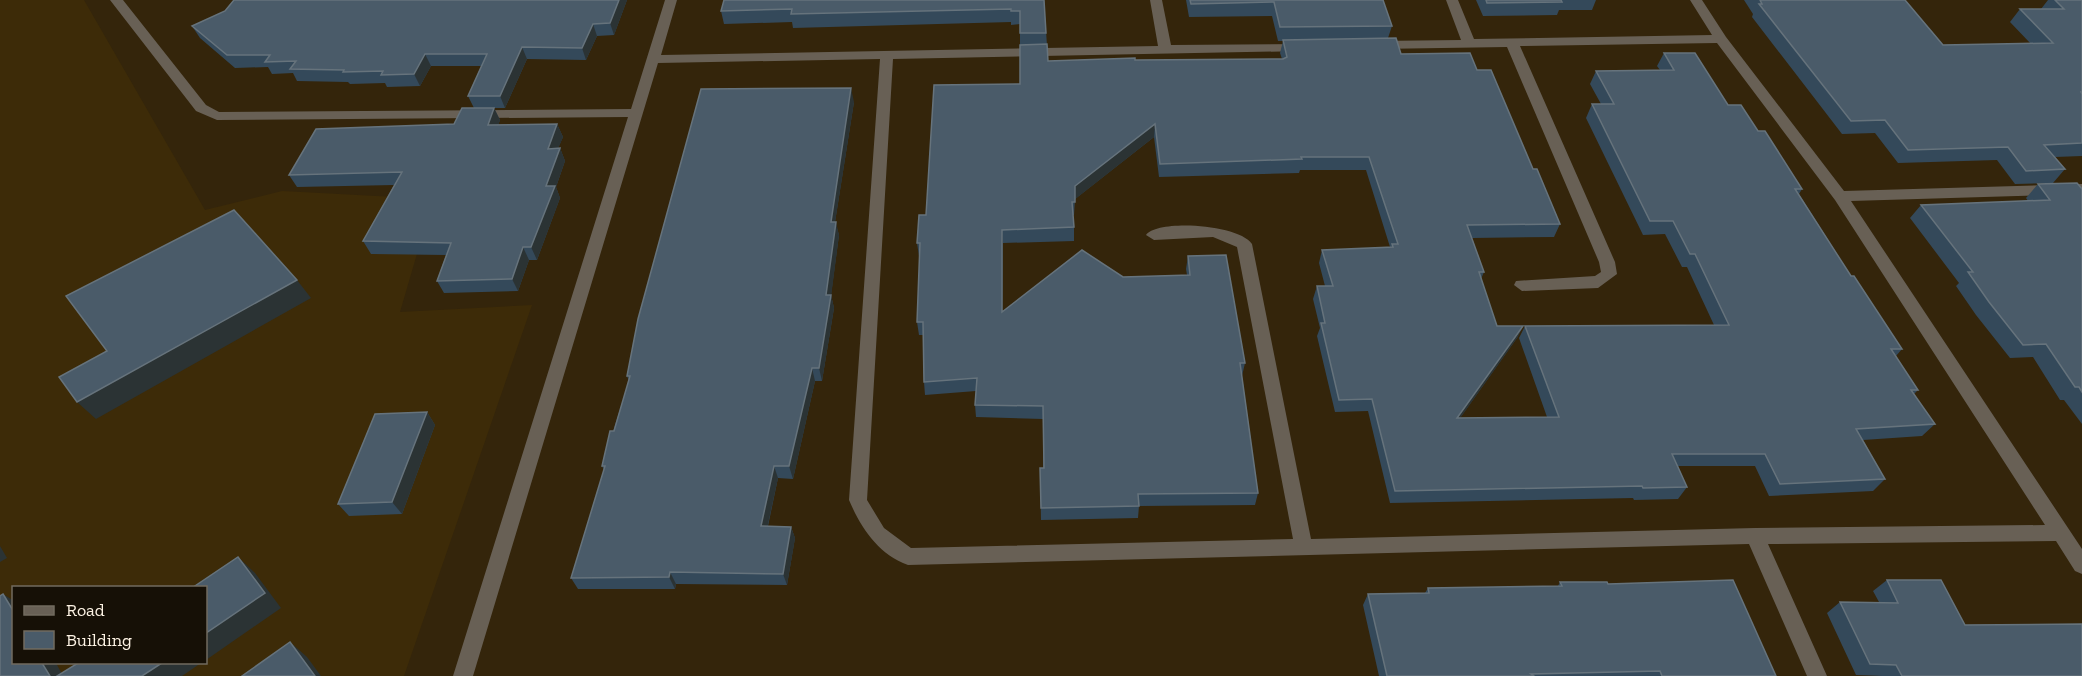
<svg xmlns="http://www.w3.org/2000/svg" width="2082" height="676" viewBox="0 0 2082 676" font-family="'Zilla Slab',serif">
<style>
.built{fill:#3d2b08;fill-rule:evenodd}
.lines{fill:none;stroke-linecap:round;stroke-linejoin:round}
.minor{fill:#686055;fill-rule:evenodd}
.wall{fill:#34495a}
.shaded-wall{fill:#2b3334}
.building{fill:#4a5b69;stroke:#66737c;stroke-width:1.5}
</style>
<rect width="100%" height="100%" fill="#34250b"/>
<path class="built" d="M 0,0 L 84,0 L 205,210 L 282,191 L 433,199 L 400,312 L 532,305 L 404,676 L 0,676 ZM 14,588 L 206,588 L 206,662 L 14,662 Z"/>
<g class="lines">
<path class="minor" d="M 110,0 L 123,0 L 206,105 L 219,112 L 631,109 L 665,0 L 677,0 L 661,55 L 1158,46 L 1150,0 L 1162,0 L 1171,45 L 1308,44 L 1308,50 L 1303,51 L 893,59 L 867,500 L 884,528 L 911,548 L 1293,539 L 1237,247 L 1213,237 L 1154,240 L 1146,235 C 1157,219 1239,224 1252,244 L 1311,539 L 1755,528 L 2045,525 L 1835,200 L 1717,43 L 1520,46 L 1615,262 L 1617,274 L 1598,288 L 1522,291 L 1514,285 L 1516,281 L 1595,276 L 1601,272 L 1599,262 L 1507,47 L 1377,49 L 1371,45 L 1377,41 L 1461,40 L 1446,0 L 1458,0 L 1474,39 L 1712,35 L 1690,0 L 1702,0 L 1726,37 L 1844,191 L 2082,184 L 2082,194 L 1851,201 L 2082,549 L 2082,574 L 2075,571 L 2056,541 L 1768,544 L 1827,676 L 1807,676 L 1749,544 L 908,565 C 878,554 861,528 849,500 L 880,59 L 658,63 L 473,676 L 453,676 L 628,117 L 217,120 L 196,111 Z"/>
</g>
<g class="wall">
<path d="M 234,0 L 627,0 L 614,35 L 597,36 L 586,60 L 527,59 L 505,108 L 494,108 L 500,120 L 498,125 L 557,124 L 563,137 L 558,148 L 560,148 L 565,161 L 556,187 L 560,198 L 537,260 L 529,260 L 518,291 L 444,293 L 437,281 L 446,255 L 371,254 L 363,241 L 394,185 L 297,187 L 289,175 L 454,124 L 474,108 L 468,96 L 481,66 L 431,66 L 420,86 L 387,87 L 385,83 L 350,84 L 348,82 L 297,81 L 293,73 L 272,74 L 268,67 L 235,68 L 200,38 L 192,26 L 225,11 Z"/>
<path d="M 1044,0 L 1048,61 L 1282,59 L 1280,53 L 1283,41 L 1278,41 L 1272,16 L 1189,17 L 1186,0 L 1383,0 L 1392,26 L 1388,38 L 1401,54 L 1477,70 L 1533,169 L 1560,224 L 1554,237 L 1472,238 L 1484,272 L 1481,279 L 1497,326 L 1523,326 L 1517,338 L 1460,418 L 1547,417 L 1519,338 L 1525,326 L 1714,325 L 1687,267 L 1682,267 L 1665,234 L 1643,235 L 1586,118 L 1592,104 L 1601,104 L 1590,84 L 1596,71 L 1660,70 L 1657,66 L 1664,53 L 1728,105 L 1758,131 L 1802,189 L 1799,194 L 1851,276 L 1902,349 L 1896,356 L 1918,390 L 1914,394 L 1935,424 L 1922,436 L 1863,440 L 1885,479 L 1873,491 L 1769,496 L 1755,466 L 1678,466 L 1687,487 L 1678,499 L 1634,500 L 1633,498 L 1390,503 L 1368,411 L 1335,412 L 1317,336 L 1320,328 L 1313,299 L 1317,286 L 1325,286 L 1319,263 L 1322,250 L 1390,247 L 1366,170 L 1300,170 L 1299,173 L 1159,177 L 1154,137 L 1075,199 L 1074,215 L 1073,215 L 1074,227 L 1074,241 L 1003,243 L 1002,311 L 1123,277 L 1187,275 L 1186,269 L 1188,256 L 1245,363 L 1242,376 L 1258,493 L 1255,505 L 1139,506 L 1138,518 L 1041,520 L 1040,468 L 1043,468 L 1043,419 L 976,417 L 975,405 L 976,391 L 925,395 L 924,382 L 923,335 L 919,335 L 917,322 L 920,256 L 919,256 L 917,243 L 926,215 L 1020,84 L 1020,24 L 1011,25 L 1011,22 L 793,28 L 792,22 L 724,24 L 721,11 Z"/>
<path d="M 1476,0 L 1596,0 L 1592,10 L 1559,10 L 1557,15 L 1483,16 Z"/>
<path d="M 1744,0 L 1905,0 L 1943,45 L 2031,44 L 2010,22 L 2020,9 L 2041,9 L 2048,0 L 2082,0 L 2082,156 L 2055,157 L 2065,169 L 2053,183 L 2015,184 L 1997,160 L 1898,163 L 1875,133 L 1842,134 L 1752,17 L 1753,14 Z"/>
<path d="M 854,102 L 835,222 L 839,235 L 831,295 L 834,308 L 822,381 L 815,381 L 793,479 L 778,478 L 768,526 L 791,527 L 795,538 L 787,585 L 676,584 L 675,589 L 578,589 L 571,578 L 604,470 L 602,466 L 629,381 L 627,376 Z"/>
<path d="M 2038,184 L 2082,189 L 2082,424 L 2064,400 L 2060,400 L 2033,357 L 2010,358 L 1976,315 L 1956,286 L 1959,283 L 1910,218 L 1921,205 L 2028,201 L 2026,198 Z"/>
<path d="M 427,412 L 435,425 L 402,514 L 349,516 L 338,504 Z"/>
<path d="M 1887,580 L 1965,625 L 2082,676 L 1882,676 L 1856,675 L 1827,613 L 1840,602 L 1879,602 L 1873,591 Z"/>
<path d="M 1560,582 L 1608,584 L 1776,676 L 1379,676 L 1363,605 L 1368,594 L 1425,593 L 1428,588 L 1558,586 Z"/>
</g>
<g class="shaded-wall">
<path d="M 619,0 L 627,0 L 614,35 L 610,23 Z"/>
<path d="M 593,24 L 597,36 L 586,60 L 582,48 Z"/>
<path d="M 522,47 L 527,59 L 505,108 L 500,96 Z"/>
<path d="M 425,54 L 431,66 L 420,86 L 414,74 Z"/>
<path d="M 851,88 L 854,102 L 833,235 L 831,222 Z"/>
<path d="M 494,108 L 500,120 L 494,138 L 488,125 Z"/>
<path d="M 557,124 L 563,137 L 553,161 L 548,149 Z"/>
<path d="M 1155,124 L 1154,137 L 1074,200 L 1075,186 Z"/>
<path d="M 560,148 L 565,161 L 556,187 L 560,198 L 537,260 L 531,247 L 546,186 Z"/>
<path d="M 836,222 L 839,235 L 830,305 L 831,295 L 834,308 L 822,381 L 819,368 L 826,295 Z"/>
<path d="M 1002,230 L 1003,243 L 1002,325 Z"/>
<path d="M 523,247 L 529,260 L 518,291 L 512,279 Z"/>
<path d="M 297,280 L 311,298 L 96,419 L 77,402 Z"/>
<path d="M 1523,326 L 1517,338 L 1451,431 L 1457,418 Z"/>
<path d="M 812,368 L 815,381 L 793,479 L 789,466 Z"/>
<path d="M 427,412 L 435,425 L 402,514 L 392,502 Z"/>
<path d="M 774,466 L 778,478 L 765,538 L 761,526 Z"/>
<path d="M 791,527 L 795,538 L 787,585 L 783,574 Z"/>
<path d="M 0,546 L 7,558 L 0,562 Z"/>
<path d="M 238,557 L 255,573 L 281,608 L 206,660 L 206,633 Z"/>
<path d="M 670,572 L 676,584 L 675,589 L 669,577 Z"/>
<path d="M 3,594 L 14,601 L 14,612 Z"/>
<path d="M 290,642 L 307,657 L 321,676 L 315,676 Z"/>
<path d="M 42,663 L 56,663 L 63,676 L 50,676 Z"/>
<path d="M 162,663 L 201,663 L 182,676 L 142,676 Z"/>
</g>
<g class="building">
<path d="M 234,0 L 619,0 L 610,23 L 593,24 L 582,48 L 522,47 L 500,96 L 468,96 L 487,54 L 425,54 L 414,74 L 381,75 L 383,71 L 343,72 L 344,70 L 290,69 L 296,61 L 265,62 L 270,55 L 227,55 L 192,26 L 225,11 Z"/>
<path d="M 724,0 L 1044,0 L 1046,33 L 1020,33 L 1020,11 L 1011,11 L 1011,9 L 791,14 L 792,9 L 721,11 Z"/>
<path d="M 1190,0 L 1383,0 L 1392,26 L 1280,27 L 1274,2 L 1191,4 Z"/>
<path d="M 1486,0 L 1561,0 L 1562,2 L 1487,3 Z"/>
<path d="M 1760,0 L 1905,0 L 1943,45 L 2053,43 L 2020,9 L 2064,9 L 2055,0 L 2082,0 L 2082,92 L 2081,92 L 2082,94 L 2082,143 L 2044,145 L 2065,169 L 2026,171 L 2008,147 L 1908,150 L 1885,120 L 1851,121 L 1759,4 L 1762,4 Z"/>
<path d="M 1396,38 L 1401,54 L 1470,53 L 1477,70 L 1491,70 L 1533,169 L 1537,169 L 1560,224 L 1467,225 L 1484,272 L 1479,272 L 1497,326 L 1523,326 L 1457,418 L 1559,417 L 1525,326 L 1729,325 L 1695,254 L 1690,254 L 1673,221 L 1650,221 L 1592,104 L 1614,104 L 1596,71 L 1674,70 L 1664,53 L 1695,53 L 1728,105 L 1741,105 L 1758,131 L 1765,131 L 1802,189 L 1795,189 L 1851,276 L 1854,276 L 1902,349 L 1891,349 L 1918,390 L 1911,390 L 1935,424 L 1856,429 L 1885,479 L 1780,484 L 1765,454 L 1672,454 L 1687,487 L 1643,488 L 1642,486 L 1395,491 L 1372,399 L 1339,400 L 1321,323 L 1325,323 L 1317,286 L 1333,286 L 1322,250 L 1393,247 L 1392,244 L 1398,244 L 1369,157 L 1301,157 L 1302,159 L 1160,164 L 1155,124 L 1075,186 L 1075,202 L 1072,202 L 1074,227 L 1002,230 L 1002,312 L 1082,250 L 1123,277 L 1190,275 L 1188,256 L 1226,255 L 1245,363 L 1240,363 L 1258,493 L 1138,494 L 1139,506 L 1041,508 L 1040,468 L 1044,468 L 1043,406 L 975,405 L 977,378 L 924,382 L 923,322 L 917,322 L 920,243 L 917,243 L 919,215 L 926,215 L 934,85 L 1020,84 L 1020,45 L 1047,44 L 1048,61 L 1135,58 L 1135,60 L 1283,59 L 1287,57 L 1283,40 Z"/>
<path d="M 851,88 L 831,222 L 836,222 L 826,295 L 831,295 L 819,368 L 812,368 L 789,466 L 774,466 L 761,526 L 791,527 L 783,574 L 670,572 L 669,577 L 571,578 L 605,466 L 602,466 L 610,431 L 614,431 L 630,376 L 627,376 L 638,319 L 701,89 Z"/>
<path d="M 462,108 L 494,108 L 488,125 L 557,124 L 548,149 L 560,148 L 546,186 L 555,186 L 531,247 L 523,247 L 512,279 L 437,281 L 451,243 L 363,241 L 402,172 L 289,175 L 316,129 L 454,124 Z"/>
<path d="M 2077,183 L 2082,189 L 2082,392 L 2079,387 L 2075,387 L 2046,344 L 2023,345 L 1989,302 L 1968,272 L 1973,272 L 1921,205 L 2050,200 L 2038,184 Z"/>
<path d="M 234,210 L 297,280 L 77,402 L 59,377 L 107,351 L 66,296 Z"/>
<path d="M 427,412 L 392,502 L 338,504 L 375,414 Z"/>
<path d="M 238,557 L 265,593 L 206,633 L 206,588 L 192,588 Z"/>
<path d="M 1733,580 L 1776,676 L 1662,676 L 1660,671 L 1531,674 L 1534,676 L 1387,676 L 1368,594 L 1429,593 L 1428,588 L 1562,586 L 1560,582 L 1607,582 L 1608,584 Z"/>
<path d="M 1887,580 L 1941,580 L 1965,625 L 2082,624 L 2082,676 L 1902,676 L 1896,665 L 1870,664 L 1840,602 L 1898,603 Z"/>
<path d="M 3,594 L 14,612 L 14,663 L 42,663 L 50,676 L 0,676 L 0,596 Z"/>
<path d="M 290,642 L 315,676 L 242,676 Z"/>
<path d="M 78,663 L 162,663 L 142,676 L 57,676 Z"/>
</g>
<rect x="12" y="586" width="195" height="78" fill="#161006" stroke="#726b5f" stroke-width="1.5"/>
<rect x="24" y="606" width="30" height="9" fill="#686055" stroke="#726b5f" stroke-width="1.5"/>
<text x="66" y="616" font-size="18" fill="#fdf3e4">Road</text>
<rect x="24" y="631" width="30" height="18" fill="#4a5b69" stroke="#726b5f" stroke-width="1.5"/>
<text x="66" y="646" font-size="18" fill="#fdf3e4">Building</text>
</svg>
